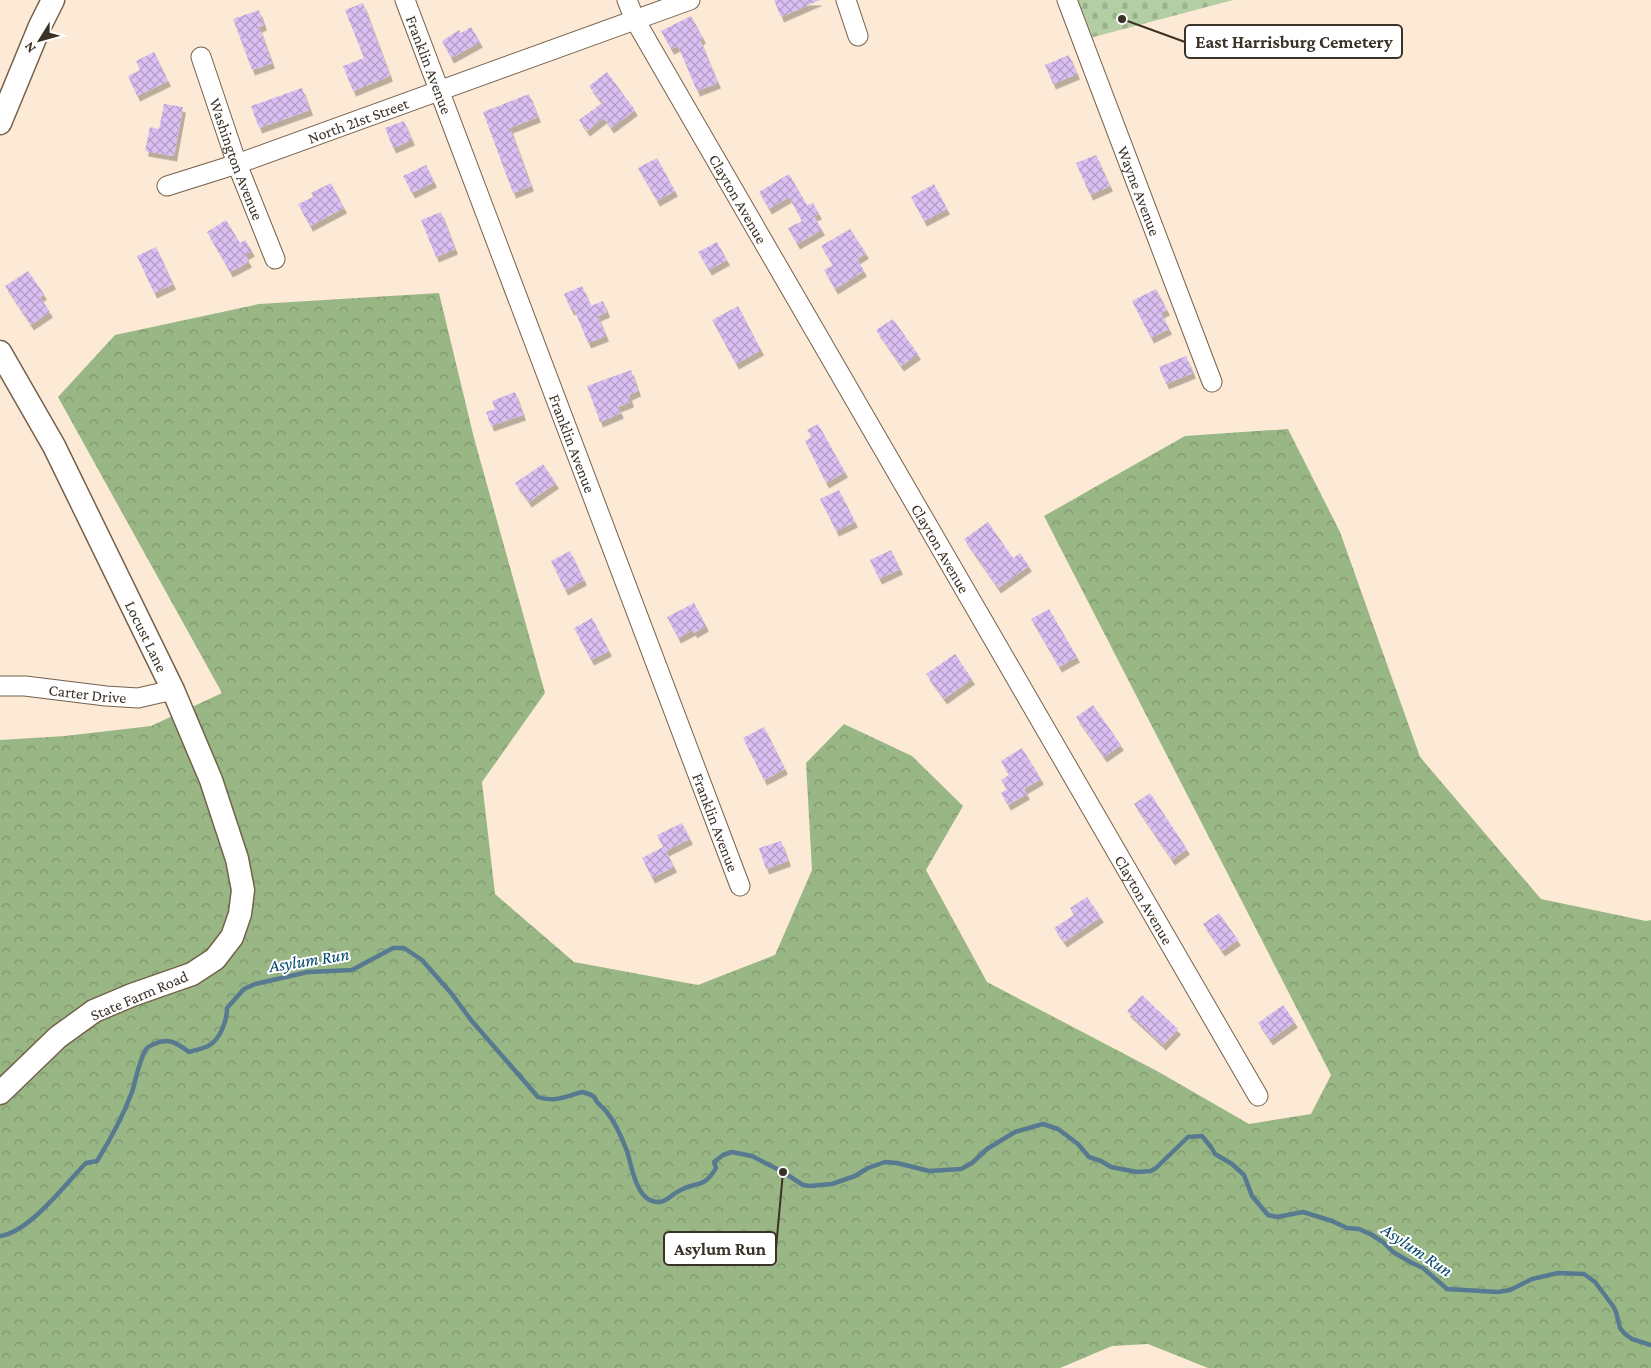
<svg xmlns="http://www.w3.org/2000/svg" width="1651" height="1368" viewBox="0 0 1651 1368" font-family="'Crimson Pro',serif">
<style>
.forest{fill:url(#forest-crowns)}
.cemetery{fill:url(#cemetery-stones)}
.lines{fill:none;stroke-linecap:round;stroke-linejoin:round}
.stream{stroke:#587a91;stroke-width:4.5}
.building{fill:url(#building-cross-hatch);filter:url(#shadow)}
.minor-casing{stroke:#75614a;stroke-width:21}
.tertiary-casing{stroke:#75614a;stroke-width:25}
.minor{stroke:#fff;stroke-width:19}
.tertiary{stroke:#fff;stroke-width:22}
.labels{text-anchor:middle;stroke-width:4;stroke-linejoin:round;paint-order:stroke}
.street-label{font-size:16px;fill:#3a3127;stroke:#fff}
.water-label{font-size:18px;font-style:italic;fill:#00466a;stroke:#fff}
.leader{fill:none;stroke:#3a3127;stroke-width:2}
.callout-dot{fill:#3a3127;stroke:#fff;stroke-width:2}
.callout{fill:#fff;stroke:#3a3127;stroke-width:2}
.callout-label{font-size:18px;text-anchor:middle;font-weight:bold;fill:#3a3127}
</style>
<defs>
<pattern id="forest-crowns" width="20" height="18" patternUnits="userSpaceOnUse" patternTransform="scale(1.25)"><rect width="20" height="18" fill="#99b785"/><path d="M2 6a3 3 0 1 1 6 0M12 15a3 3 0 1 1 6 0" fill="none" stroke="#7e956d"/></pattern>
<pattern id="cemetery-stones" width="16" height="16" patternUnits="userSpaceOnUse" patternTransform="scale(1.25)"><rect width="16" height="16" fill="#b2cea2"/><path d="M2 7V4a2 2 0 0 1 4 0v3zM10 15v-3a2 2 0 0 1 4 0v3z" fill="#9ab18c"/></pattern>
<pattern id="building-cross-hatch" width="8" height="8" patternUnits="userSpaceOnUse" patternTransform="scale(1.25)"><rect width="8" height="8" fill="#dabff3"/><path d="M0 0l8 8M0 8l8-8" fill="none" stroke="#b29cc5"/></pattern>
<filter id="shadow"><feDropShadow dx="3" dy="5.5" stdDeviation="0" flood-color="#0004"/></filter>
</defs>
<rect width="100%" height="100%" fill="#fdead6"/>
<path class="forest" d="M 439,293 L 474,438 L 545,693 L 482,782 L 495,894 L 574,962 L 698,985 L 775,955 L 812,870 L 806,763 L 844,724 L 912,756 L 963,806 L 926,870 L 987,982 L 1157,1071 L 1249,1124 L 1311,1114 L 1331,1075 L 1044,516 L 1185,436 L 1288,429 L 1340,532 L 1420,757 L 1541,899 L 1646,921 L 1651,920 L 1651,1368 L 1208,1368 L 1148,1344 L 1112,1346 L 1060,1368 L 0,1368 L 0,740 L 65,736 L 151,726 L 222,693 L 58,397 L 115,335 L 259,304 Z"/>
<path class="cemetery" d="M 1075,0 L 1233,0 L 1090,38 Z"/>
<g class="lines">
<path class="stream" d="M 0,1236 C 30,1232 65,1184 86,1163 L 97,1161 C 110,1140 123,1116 132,1092 C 136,1080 139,1059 147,1048 C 148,1047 152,1045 154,1044 C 168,1037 177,1043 189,1052 C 195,1050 202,1049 208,1046 C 220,1040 227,1021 227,1008 L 244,989 L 255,984 L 308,972 L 352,970 L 393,948 L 404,948 L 422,960 L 451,993 L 471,1020 L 538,1097 C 555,1103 566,1096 582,1092 C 586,1093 590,1094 593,1096 C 595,1098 596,1101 597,1102 C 600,1105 603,1108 606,1111 C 615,1122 622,1138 627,1151 C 632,1166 636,1204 660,1202 C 668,1201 672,1194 679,1191 C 696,1181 704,1189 716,1168 L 714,1162 L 723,1155 L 732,1152 L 752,1156 L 783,1172 L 803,1185 L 810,1186 L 832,1184 L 855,1176 L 868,1168 L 885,1162 L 897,1163 L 929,1171 L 961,1169 L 972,1163 L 987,1149 L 1015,1132 L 1043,1124 L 1058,1129 L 1078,1144 L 1089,1157 L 1101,1161 L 1111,1167 L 1137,1172 L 1151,1171 L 1156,1168 L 1188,1137 L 1202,1136 L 1211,1147 L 1215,1154 L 1232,1164 L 1244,1175 L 1252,1196 L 1268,1215 L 1277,1217 L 1303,1212 L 1332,1221 L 1347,1228 L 1359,1229 L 1372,1235 L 1383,1242 L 1393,1252 L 1412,1263 L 1423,1268 L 1447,1289 L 1498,1292 L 1510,1290 L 1532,1279 L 1558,1273 L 1584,1274 L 1595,1282 L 1613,1306 L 1616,1312 L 1620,1328 L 1625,1334 L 1632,1339 L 1651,1345"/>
</g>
<g class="building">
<path d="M 774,0 L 820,0 L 781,17 Z"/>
<path d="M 363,3 L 390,76 L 353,91 L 343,66 L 364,58 L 345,10 Z"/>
<path d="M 259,10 L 264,25 L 259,27 L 272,63 L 252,70 L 233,19 Z"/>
<path d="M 691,16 L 703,38 L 700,40 L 718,83 L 697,91 L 678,46 L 671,49 L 661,31 Z"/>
<path d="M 471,27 L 480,42 L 451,58 L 442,41 L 459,30 L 461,33 Z"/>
<path d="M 154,52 L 168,81 L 137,96 L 128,76 L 140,70 L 136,61 Z"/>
<path d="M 1069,55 L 1077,74 L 1053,84 L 1045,65 Z"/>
<path d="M 607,72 L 635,110 L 611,128 L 604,118 L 587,131 L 579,120 L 602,103 L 589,86 Z"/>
<path d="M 302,88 L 310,110 L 259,128 L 251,106 Z"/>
<path d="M 529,94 L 538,117 L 510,128 L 531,186 L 513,193 L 483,112 Z"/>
<path d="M 164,104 L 183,107 L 174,156 L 145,151 L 150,127 L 159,129 Z"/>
<path d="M 404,121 L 412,140 L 393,148 L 385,128 Z"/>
<path d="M 1096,155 L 1110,186 L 1090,195 L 1076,163 Z"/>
<path d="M 657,158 L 675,191 L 657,201 L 638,168 Z"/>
<path d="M 426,165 L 434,182 L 412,193 L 403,176 Z"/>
<path d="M 789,174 L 807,205 L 813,203 L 819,214 L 814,216 L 822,230 L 797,244 L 788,228 L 802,221 L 789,197 L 769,209 L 759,192 Z"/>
<path d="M 331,183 L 344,208 L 310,226 L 298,204 L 313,197 L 311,193 Z"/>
<path d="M 934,184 L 947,209 L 924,221 L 911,197 Z"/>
<path d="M 441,212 L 455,249 L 436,257 L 421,220 Z"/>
<path d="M 226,220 L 240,243 L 245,240 L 252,251 L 245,255 L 249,262 L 230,272 L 207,232 Z"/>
<path d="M 850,229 L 866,253 L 857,259 L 864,271 L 835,289 L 824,270 L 833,265 L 821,246 Z"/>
<path d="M 717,242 L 727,260 L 709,270 L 698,252 Z"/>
<path d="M 156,247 L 173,284 L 154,293 L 137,256 Z"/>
<path d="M 28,271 L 44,294 L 40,297 L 50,312 L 31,325 L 5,286 Z"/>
<path d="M 582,286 L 591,306 L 603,301 L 607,312 L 598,316 L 606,336 L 588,343 L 574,309 L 571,310 L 564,294 Z"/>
<path d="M 1156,289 L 1167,310 L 1161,313 L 1169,329 L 1151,338 L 1132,301 Z"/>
<path d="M 738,306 L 761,350 L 736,364 L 712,320 Z"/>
<path d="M 893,319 L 918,354 L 901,366 L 876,330 Z"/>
<path d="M 1186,356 L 1193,373 L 1166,384 L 1159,367 Z"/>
<path d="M 631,370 L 638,391 L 629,395 L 631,402 L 618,407 L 621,413 L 600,422 L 587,386 Z"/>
<path d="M 515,392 L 523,415 L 491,426 L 486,412 L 495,409 L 492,401 Z"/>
<path d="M 818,424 L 845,472 L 826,483 L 805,441 L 812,437 L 807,430 Z"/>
<path d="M 543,464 L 556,483 L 529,502 L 515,483 Z"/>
<path d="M 839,490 L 855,522 L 836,531 L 820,499 Z"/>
<path d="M 988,522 L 1013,558 L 1020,553 L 1029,566 L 998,588 L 964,539 Z"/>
<path d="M 891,550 L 900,569 L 879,579 L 870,560 Z"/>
<path d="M 570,551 L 584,580 L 565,590 L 551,561 Z"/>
<path d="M 694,603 L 706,626 L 694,633 L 693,630 L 678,638 L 667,617 Z"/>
<path d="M 1049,609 L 1077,657 L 1059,667 L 1031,619 Z"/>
<path d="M 592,618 L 609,651 L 591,660 L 574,628 Z"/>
<path d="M 955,654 L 972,679 L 944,699 L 926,674 Z"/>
<path d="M 1093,705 L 1121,745 L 1104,757 L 1076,717 Z"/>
<path d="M 764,727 L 785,769 L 764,780 L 743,738 Z"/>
<path d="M 1022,748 L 1041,779 L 1024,789 L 1027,794 L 1008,805 L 1001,793 L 1007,789 L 1001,780 L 1009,775 L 1001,761 Z"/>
<path d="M 1150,793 L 1187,849 L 1172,860 L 1134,804 Z"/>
<path d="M 682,823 L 690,839 L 666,851 L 674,867 L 652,878 L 642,858 L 663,847 L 657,835 Z"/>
<path d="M 781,841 L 788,861 L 766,869 L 759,848 Z"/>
<path d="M 1087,897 L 1101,917 L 1064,942 L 1054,928 L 1074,915 L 1070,908 Z"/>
<path d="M 1219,913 L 1238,940 L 1222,951 L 1203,924 Z"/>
<path d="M 1142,995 L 1178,1029 L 1163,1045 L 1127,1011 Z"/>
<path d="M 1283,1005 L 1295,1022 L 1270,1040 L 1258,1023 Z"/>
</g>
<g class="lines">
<defs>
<g id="minor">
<path id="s1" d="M 405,0 L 740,886"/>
<path id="s2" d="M 627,0 L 635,20 L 1258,1096"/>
<path d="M 846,0 L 858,36"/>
<path id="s3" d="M 1067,0 L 1212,382"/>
<path id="s4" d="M 201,57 L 237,164 L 275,259"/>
<path id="s5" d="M 167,186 L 237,164 L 690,0"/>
<path id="s6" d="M 0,686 L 25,686 L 106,696 L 138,698 L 173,690"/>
</g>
<g id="tertiary">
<path d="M 0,123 L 40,26 L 53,0"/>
<path id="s7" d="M 0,352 L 54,446 L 173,690 L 211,780 L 237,859 L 243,890 L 240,914 L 232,937 L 215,959 L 192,974 L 132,995 L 94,1011 L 58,1037 L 0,1093"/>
</g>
</defs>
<use href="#minor" class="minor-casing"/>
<use href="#tertiary" class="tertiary-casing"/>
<use href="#minor" class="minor"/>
<use href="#tertiary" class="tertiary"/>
</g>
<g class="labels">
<g class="street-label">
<text dy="6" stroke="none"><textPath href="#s1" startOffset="69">Franklin Avenue</textPath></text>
<text dy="6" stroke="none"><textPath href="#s5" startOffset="202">North 21st Street</textPath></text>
<text dy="6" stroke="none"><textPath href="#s4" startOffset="108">Washington Avenue</textPath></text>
<text dy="6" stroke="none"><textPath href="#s3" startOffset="204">Wayne Avenue</textPath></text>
<text dy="6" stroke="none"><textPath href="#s2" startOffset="228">Clayton Avenue</textPath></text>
<text dy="6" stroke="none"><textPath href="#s1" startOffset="474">Franklin Avenue</textPath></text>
<text dy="6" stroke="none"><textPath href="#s2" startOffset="632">Clayton Avenue</textPath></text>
<text dy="6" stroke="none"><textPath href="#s7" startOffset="320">Locust Lane</textPath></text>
<text dy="6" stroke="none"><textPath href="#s6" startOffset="88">Carter Drive</textPath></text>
<text dy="6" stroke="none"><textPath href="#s1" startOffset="879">Franklin Avenue</textPath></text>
<text dy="6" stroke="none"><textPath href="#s2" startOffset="1038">Clayton Avenue</textPath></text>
<text transform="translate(139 995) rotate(-23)" y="6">State Farm Road</text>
</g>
<g class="water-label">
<text transform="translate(309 960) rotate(-9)" y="6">Asylum Run</text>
<text transform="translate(1417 1250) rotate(34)" y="6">Asylum Run</text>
</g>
</g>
<path class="leader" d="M1122 19L1185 42M783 1172L776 1248"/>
<g class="callout-dot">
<circle cx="1122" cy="19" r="5"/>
<circle cx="783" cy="1172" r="5"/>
</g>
<g class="callout">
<rect x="1185" y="25" width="217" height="33" rx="5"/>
<rect x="664" y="1232" width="112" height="33" rx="5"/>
</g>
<g class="callout-label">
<text x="1294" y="48">East Harrisburg Cemetery</text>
<text x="720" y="1255">Asylum Run</text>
</g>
<g transform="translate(40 40) rotate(233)" stroke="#ffffff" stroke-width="4" paint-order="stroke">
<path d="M0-4L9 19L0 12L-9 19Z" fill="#3a3127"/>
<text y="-8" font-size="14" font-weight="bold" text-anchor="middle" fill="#3a3127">N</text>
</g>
</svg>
